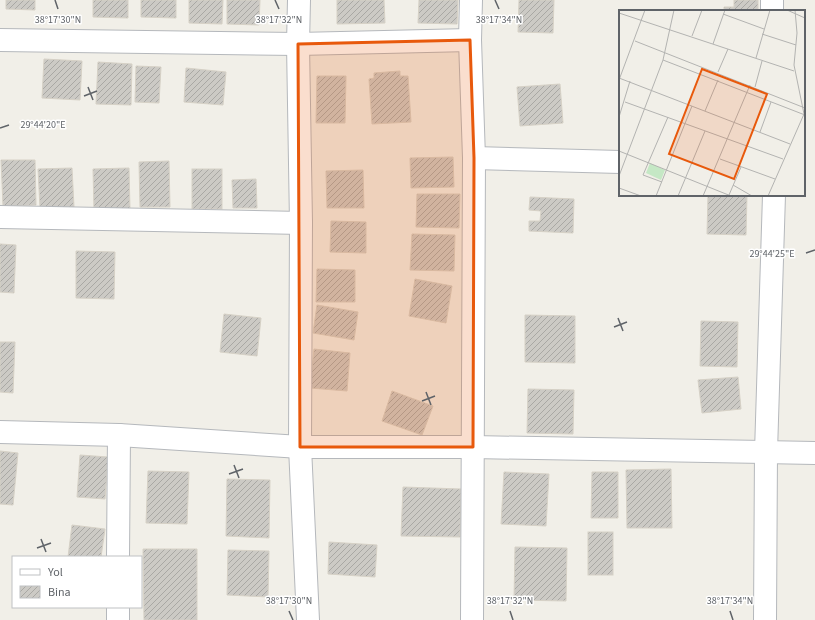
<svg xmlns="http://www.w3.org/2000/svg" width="815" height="620" viewBox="0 0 815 620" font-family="'Source Sans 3',sans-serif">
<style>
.building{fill:url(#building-hatch);stroke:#d6d1c6}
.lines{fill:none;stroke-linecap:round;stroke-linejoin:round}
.minor-casing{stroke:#b5b8bc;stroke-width:24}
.minor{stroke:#fff;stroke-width:22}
.marked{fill:#e8590c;fill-opacity:0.2;stroke:#e8590c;stroke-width:3;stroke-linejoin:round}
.ticks{fill:none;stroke:#5f6368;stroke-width:1.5}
.inset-road{fill:none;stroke:#b3b3b1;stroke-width:1}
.view{fill:#e8590c;fill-opacity:0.15;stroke:#e8590c;stroke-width:2}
.inset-edge{fill:none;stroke:#5f6368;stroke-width:2}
.ticks-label{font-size:10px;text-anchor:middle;fill:#5f6368;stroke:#fff;stroke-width:3;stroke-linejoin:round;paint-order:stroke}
</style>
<defs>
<pattern id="building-hatch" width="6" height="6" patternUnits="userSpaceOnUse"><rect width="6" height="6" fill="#cccac5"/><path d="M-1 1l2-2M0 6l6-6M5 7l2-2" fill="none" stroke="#a9a8a4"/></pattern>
</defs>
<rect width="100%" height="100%" fill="#f1efe8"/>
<g class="building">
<path d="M 6,0 L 35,0 L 35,10 L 6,9 Z"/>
<path d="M 93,0 L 128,0 L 128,18 L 93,17 Z"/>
<path d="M 141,0 L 176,0 L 176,18 L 141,17 Z"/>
<path d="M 189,0 L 223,0 L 222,24 L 189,23 Z"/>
<path d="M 227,0 L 260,0 L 259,25 L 227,24 Z"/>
<path d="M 337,0 L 384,0 L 385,23 L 337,24 Z"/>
<path d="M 419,0 L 458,0 L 457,24 L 418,23 Z"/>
<path d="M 519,0 L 554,0 L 553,33 L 518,32 Z"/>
<path d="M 734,0 L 758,0 L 758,11 L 724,11 L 724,7 L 734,7 Z"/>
<path d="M 44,59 L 82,61 L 80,100 L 42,98 Z"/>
<path d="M 98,62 L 132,64 L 131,105 L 96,104 Z"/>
<path d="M 136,66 L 161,67 L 159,103 L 135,102 Z"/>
<path d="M 186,68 L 226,72 L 223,105 L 184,102 Z"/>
<path d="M 400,71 L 400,76 L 408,76 L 411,122 L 372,124 L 369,79 L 374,78 L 374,73 Z"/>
<path d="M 317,76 L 346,76 L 345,123 L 316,123 Z"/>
<path d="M 560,84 L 563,123 L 520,126 L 517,87 Z"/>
<path d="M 453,157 L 454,187 L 411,188 L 410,158 Z"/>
<path d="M 1,160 L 35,160 L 36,205 L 3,206 Z"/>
<path d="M 169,161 L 170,207 L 140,207 L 139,162 Z"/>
<path d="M 72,168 L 74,207 L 40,208 L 38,169 Z"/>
<path d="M 129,168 L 130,210 L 94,211 L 93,169 Z"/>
<rect x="192" y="169" width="30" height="40"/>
<path d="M 363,170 L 364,208 L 327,208 L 326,171 Z"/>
<path d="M 256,179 L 257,208 L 233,208 L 232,180 Z"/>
<path d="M 417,194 L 460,194 L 459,228 L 416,227 Z"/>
<path d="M 708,195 L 747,195 L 746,235 L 707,234 Z"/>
<path d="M 530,197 L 574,199 L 573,233 L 529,231 L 529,221 L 540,221 L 541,211 L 529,210 Z"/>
<path d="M 331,221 L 366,222 L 366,253 L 330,252 Z"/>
<path d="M 412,234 L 455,235 L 454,271 L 410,270 Z"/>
<path d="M 0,244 L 16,245 L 14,293 L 0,292 Z"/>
<path d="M 76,251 L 115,252 L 114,299 L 76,298 Z"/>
<path d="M 317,269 L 355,270 L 355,302 L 316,302 Z"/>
<path d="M 415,279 L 452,286 L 446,323 L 409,316 Z"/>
<path d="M 317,305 L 358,312 L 354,340 L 313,333 Z"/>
<path d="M 224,314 L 261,318 L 257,356 L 220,352 Z"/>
<path d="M 525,315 L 575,316 L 575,363 L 525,362 Z"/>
<path d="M 701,321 L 738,322 L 737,367 L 700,366 Z"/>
<path d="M 0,342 L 15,342 L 13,393 L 0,392 Z"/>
<path d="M 314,349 L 350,353 L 347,391 L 310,388 Z"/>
<path d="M 738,377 L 741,409 L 702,413 L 698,380 Z"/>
<path d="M 528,389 L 574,390 L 573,434 L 527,433 Z"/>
<path d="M 392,391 L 433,406 L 422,435 L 382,421 Z"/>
<path d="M 0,451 L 18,453 L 13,505 L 0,504 Z"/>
<path d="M 80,455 L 108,457 L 105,499 L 77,497 Z"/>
<path d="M 671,469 L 672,528 L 627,528 L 626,470 Z"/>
<path d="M 148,471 L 189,472 L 187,524 L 146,523 Z"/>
<path d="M 504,472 L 549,474 L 546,526 L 501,524 Z"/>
<path d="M 592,472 L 618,472 L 618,518 L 591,518 Z"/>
<path d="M 227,479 L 270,480 L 269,538 L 226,536 Z"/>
<path d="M 403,487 L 461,489 L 460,537 L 401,536 Z"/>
<path d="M 72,525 L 105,529 L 101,557 L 68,557 Z"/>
<rect x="588" y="532" width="25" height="43"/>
<path d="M 329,542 L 377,545 L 375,577 L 328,574 Z"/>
<path d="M 515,547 L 567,548 L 566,601 L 514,600 Z"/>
<path d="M 143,549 L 197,549 L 197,620 L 144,620 Z"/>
<path d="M 228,550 L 269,551 L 268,597 L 227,595 Z"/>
</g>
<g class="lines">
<defs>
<g id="minor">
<path d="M 299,0 L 298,44 L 301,223 L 300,447 L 308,620"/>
<path d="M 471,0 L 470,40 L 474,158 L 472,620"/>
<path d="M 772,0 L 772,11"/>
<path d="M 0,40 L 298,44 L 470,40"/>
<path d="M 474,158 L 620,162"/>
<path d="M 0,217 L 301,223"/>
<path d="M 0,432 L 119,435 L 300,447 L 473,447 L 815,453"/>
<path d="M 118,557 L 119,435"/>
<path d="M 118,620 L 118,607"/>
<path d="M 765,620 L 766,452 L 774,195"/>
</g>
</defs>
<use href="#minor" class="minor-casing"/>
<use href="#minor" class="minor"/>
</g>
<path class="marked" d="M 470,40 L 474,158 L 473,447 L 300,447 L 298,44 Z"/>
<path class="ticks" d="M 55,0 L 58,9M 275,0 L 279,9M 495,0 L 499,9M 88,87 L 93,100M 84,96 L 97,91M 0,128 L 9,125M 806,253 L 815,250M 618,318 L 623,331M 614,327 L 627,322M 426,392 L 431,405M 422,401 L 435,396M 234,465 L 239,478M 229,474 L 243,469M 41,539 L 46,552M 37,548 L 51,543M 289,611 L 293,620M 510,611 L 513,620M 730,611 L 733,620"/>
<g transform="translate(619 10)">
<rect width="186" height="186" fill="#f1efe8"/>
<path d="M 31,153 L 46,160 L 42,170 L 27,163 Z" fill="#c5e8c5"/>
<path class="inset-road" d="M 168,0 L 186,8M 0,3 L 175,61M 104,4 L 145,19M 143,24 L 177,35M 73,26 L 83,0M 16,31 L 186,98M 94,34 L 106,0M 137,48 L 151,0M 44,50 L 186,105M 99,62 L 109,39M 0,68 L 171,134M 0,70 L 26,0M 136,77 L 143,51M 6,92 L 164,149M 86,101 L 99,70M 0,107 L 11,71M 141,122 L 152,92M 0,141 L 112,186M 101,149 L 156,169M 0,166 L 44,50 L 55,0M 43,172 L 24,165 L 49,107M 114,175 L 133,186M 0,178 L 22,186M 110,185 L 122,157M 37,186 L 73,96M 59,186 L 86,121M 84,186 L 131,75M 149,186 L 185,104 L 175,55 L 178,23 L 176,0"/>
<path class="view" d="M 83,59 L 148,84 L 115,169 L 50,144 Z"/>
<rect width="186" height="186" class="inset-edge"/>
</g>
<g class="ticks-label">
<text x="58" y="23">38°17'30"N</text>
<text x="279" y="23">38°17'32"N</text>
<text x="499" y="23">38°17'34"N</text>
<text x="43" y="128">29°44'20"E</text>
<text x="772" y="257">29°44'25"E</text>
<text x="289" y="604">38°17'30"N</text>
<text x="510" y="604">38°17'32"N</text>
<text x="730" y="604">38°17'34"N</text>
</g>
<rect x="12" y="556" width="130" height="52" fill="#ffffff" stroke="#bfc1c3"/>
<rect x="20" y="569" width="20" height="6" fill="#ffffff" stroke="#bfc1c3"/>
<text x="48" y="576" font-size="12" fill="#5f6368">Yol</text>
<rect x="20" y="586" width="20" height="12" fill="url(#building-hatch)" stroke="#bfc1c3"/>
<text x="48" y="596" font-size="12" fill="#5f6368">Bina</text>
</svg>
